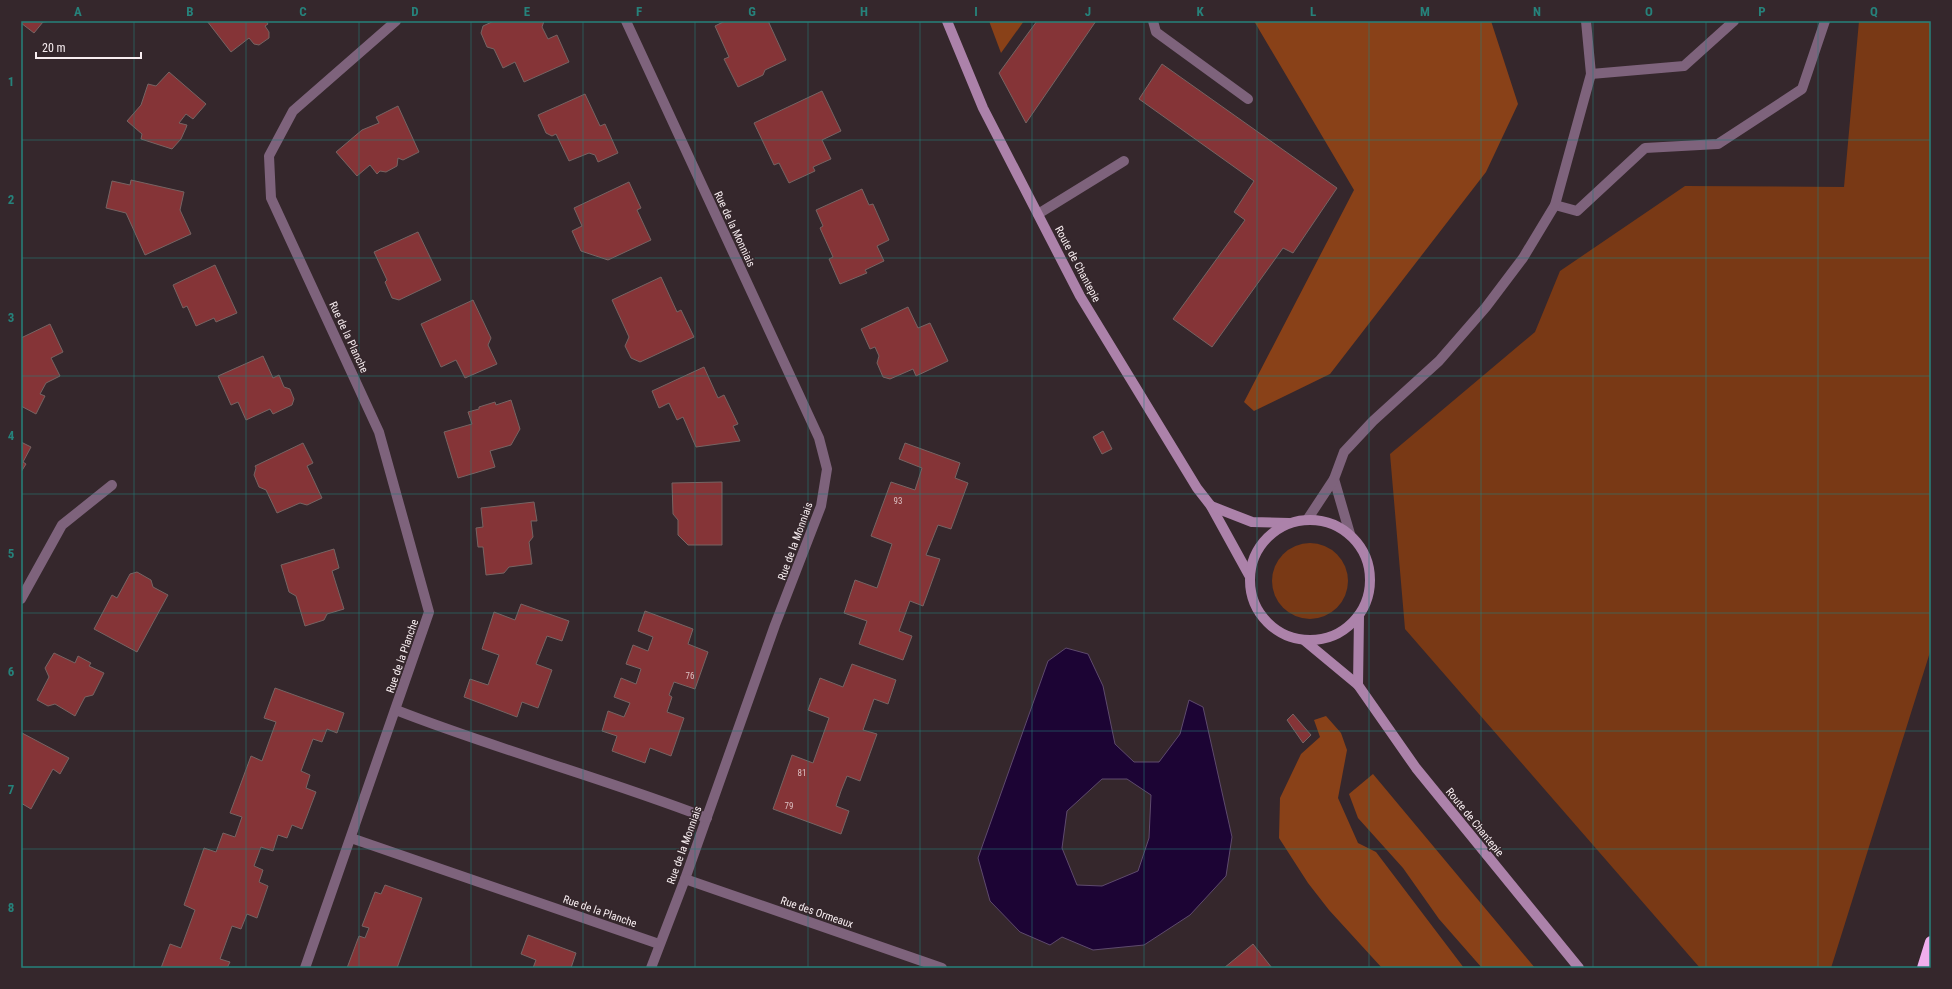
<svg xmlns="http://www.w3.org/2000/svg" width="1952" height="989" viewBox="0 0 1952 989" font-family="'Roboto Condensed',sans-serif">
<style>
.green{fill:#793915}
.forest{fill:#894118}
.water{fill:#1c0434;stroke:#5e4a6d;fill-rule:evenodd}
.building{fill:#853437;stroke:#766463}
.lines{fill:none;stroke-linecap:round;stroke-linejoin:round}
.lane{stroke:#7e637c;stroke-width:10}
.street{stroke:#7e637c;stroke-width:10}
.secondary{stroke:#ac82aa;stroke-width:10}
.highway{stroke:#f0aeed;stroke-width:12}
.grid{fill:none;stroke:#26827b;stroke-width:1;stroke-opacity:0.55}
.labels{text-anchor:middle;stroke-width:3.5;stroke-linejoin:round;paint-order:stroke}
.number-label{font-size:9px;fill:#dbc0c2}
.street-label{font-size:11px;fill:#f8eef1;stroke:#35272c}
.neatline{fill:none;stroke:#26827b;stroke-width:1.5}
.grid-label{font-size:13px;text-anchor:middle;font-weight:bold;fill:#26827b}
</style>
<rect width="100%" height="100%" fill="#35272c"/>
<g class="green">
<path d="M 1859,21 L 1931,21 L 1931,649 L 1831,968 L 1700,968 L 1405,629 L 1390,454 L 1535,332 L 1560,271 L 1685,186 L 1844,187 Z"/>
<circle cx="1310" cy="581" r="38"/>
</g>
<g class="forest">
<path d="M 989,21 L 1024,21 L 1001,53 Z"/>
<path d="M 1254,21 L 1491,21 L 1518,104 L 1486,172 L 1330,374 L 1254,411 L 1244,402 L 1354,190 Z"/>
<path d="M 1326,716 L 1341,733 L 1347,750 L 1338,798 L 1358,843 L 1376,852 L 1464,968 L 1382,968 L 1329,910 L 1308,883 L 1279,838 L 1280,798 L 1301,754 L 1320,737 L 1314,720 Z"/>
<path d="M 1373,774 L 1535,968 L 1482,968 L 1439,919 L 1403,868 L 1358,818 L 1349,794 Z"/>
</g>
<path class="water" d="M 1066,648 L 1088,654 L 1103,686 L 1115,744 L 1134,762 L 1159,762 L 1180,734 L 1189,700 L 1203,707 L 1232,837 L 1226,876 L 1190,915 L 1144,945 L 1093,950 L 1062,937 L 1050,945 L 1020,932 L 990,901 L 978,858 L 1048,661 ZM 1102,779 L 1127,779 L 1151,795 L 1149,838 L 1138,871 L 1102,886 L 1077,885 L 1062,848 L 1067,811 Z"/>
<g class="building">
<path d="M 21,21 L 52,21 L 43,22 L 34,33 L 21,23 Z"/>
<path d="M 207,21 L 266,21 L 268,24 L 265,26 L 269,32 L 269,38 L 259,45 L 254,44 L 249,38 L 231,52 Z"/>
<path d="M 494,21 L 544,21 L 542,27 L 548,39 L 557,35 L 569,62 L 524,82 L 515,62 L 503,68 L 494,49 L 487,47 L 481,33 L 483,26 Z"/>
<path d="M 725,21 L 769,21 L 769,23 L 786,60 L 765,70 L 763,75 L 738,87 L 724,59 L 729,57 L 715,26 Z"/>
<path d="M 1037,21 L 1096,21 L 1026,123 L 999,73 Z"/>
<path d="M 1162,64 L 1337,188 L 1293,253 L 1283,248 L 1212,347 L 1173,319 L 1245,220 L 1234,212 L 1254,181 L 1139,99 Z"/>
<path d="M 169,72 L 206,104 L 193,119 L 186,114 L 179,123 L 187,125 L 186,128 L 181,139 L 172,149 L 141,139 L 142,134 L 127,121 L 141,105 L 148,84 L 156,86 Z"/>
<path d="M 822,91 L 841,131 L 822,140 L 831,159 L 813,167 L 815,171 L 789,183 L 779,163 L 774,165 L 754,123 Z"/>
<path d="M 585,94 L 600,126 L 605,124 L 618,153 L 598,162 L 595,155 L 589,153 L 569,161 L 556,134 L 552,136 L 546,133 L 538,115 Z"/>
<path d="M 398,106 L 419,152 L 403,160 L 398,158 L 397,166 L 386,172 L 380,171 L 377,174 L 370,165 L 357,176 L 336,152 L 362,130 L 379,123 L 376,117 Z"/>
<path d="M 131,180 L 184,192 L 180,210 L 191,234 L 145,255 L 126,213 L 106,208 L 112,181 L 130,185 Z"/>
<path d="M 629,182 L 641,208 L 637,210 L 651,240 L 608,260 L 581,251 L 572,231 L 582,226 L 574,208 Z"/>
<path d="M 862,189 L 869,205 L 873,204 L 889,240 L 877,246 L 884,261 L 865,270 L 867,273 L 840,284 L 829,259 L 833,257 L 820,228 L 823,226 L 816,210 Z"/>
<path d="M 418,232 L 441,280 L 399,300 L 392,298 L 385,282 L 387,280 L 374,252 Z"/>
<path d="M 215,265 L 237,313 L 216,322 L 214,318 L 196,326 L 187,306 L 183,308 L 173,285 Z"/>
<path d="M 661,277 L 677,312 L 681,310 L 694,337 L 640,362 L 631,358 L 625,346 L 629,337 L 612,300 Z"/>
<path d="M 473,300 L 491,338 L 488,345 L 497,364 L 465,378 L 456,360 L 441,367 L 421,324 Z"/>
<path d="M 908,307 L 918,328 L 930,323 L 948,361 L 916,376 L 913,369 L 890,379 L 883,377 L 877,363 L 879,356 L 875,347 L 870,349 L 861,329 Z"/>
<path d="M 50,324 L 63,352 L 51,358 L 60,376 L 46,383 L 40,394 L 45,396 L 36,414 L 21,406 L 21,338 Z"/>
<path d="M 263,356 L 273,378 L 279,375 L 284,387 L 290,389 L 294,399 L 292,405 L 273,414 L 270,409 L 246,420 L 238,402 L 231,405 L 218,376 Z"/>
<path d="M 704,367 L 718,398 L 724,395 L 738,424 L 733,426 L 740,441 L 696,447 L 683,417 L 677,420 L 669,403 L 659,408 L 652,391 Z"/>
<path d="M 511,400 L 520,429 L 511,445 L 490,451 L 495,467 L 458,478 L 444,432 L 472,424 L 468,412 L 479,409 L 479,407 L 495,402 L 496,405 Z"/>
<path d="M 1103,431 L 1112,449 L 1102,454 L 1093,437 Z"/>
<path d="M 21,442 L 31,447 L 23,462 L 26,464 L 21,472 Z"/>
<path d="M 303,443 L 313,463 L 307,466 L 322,498 L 307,505 L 300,503 L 277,513 L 266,490 L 259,487 L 254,475 L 256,468 L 255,466 Z"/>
<path d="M 905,443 L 960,463 L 955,478 L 968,483 L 951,529 L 938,525 L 926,555 L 940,559 L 923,606 L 910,601 L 899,631 L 912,636 L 903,660 L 859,644 L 867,621 L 844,613 L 855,580 L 877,588 L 892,544 L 871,536 L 891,482 L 915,490 L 922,468 L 899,459 Z"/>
<path d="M 722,482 L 722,545 L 688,545 L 678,535 L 678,520 L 673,514 L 672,483 Z"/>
<path d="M 534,502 L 537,521 L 531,521 L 533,537 L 529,542 L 532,564 L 509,567 L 504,573 L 486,575 L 483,547 L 478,547 L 476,528 L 483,527 L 481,508 Z"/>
<path d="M 334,549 L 339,568 L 332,571 L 344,609 L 327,614 L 324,620 L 305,626 L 296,596 L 289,592 L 281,565 Z"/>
<path d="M 137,572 L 151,580 L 153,587 L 168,595 L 137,652 L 94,629 L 112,595 L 117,598 L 130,574 Z"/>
<path d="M 521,604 L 569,621 L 562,641 L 547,636 L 536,664 L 552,670 L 538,708 L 522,702 L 517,717 L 464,697 L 470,679 L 488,685 L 499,655 L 482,649 L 494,612 L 515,620 Z"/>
<path d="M 645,611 L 693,629 L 688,644 L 708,652 L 695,689 L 674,682 L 669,695 L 672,697 L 667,712 L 684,718 L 671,756 L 650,748 L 645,763 L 612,751 L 617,736 L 602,731 L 608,711 L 624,717 L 630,703 L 614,697 L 621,678 L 636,684 L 641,669 L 626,664 L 633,645 L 648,651 L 653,637 L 638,631 Z"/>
<path d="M 54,653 L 75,663 L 78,656 L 91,663 L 89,666 L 104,673 L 93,695 L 85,697 L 75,716 L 55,704 L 48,706 L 37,700 L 49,677 L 45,668 Z"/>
<path d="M 852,664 L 896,680 L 888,704 L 874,699 L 863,730 L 877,734 L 860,781 L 847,776 L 841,791 L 836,806 L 849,811 L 841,834 L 773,809 L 792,755 L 813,763 L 829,718 L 808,710 L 820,678 L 843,687 Z"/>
<path d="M 275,688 L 344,713 L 337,733 L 327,729 L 322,742 L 313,739 L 301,771 L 310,775 L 306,788 L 316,792 L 302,829 L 292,825 L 287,838 L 278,835 L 273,851 L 261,847 L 254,866 L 263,870 L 259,882 L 268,886 L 257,918 L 247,914 L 241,929 L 232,926 L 220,959 L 230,962 L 227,968 L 161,968 L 170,944 L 181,948 L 195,910 L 184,905 L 204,848 L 216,852 L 223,833 L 235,837 L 242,817 L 230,813 L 251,756 L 262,761 L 276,722 L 264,718 Z"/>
<path d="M 1293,714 L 1311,735 L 1303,743 L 1287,720 Z"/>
<path d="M 22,733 L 69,758 L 60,774 L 53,769 L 31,809 L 21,803 Z"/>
<path d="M 385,885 L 422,898 L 397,968 L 347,968 L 359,936 L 365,938 L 369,928 L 362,926 L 375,892 L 381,894 Z"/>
<path d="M 528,935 L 576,953 L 571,968 L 533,968 L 536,960 L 521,954 Z"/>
<path d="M 1253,944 L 1272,968 L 1224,968 Z"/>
</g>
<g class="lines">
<g class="lane">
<path d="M 1153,21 L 1156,32 L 1248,99"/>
<path d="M 1591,74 L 1684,66 L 1734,21"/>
<path d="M 1555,205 L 1577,211 L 1645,148 L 1718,144 L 1802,89 L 1825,21"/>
<path d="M 1038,214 L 1124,161"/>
<path d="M 1334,479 L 1350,534"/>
<path d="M 1307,520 L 1334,479 L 1344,452 L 1373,421 L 1439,361 L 1486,307 L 1523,258 L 1555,205 L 1591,74 L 1586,21"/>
</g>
<g class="street">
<path d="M 626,21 L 819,438 L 827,469 L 821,506 L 775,625 L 685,879 L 651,968"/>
<path d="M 21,599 L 62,525 L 112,485"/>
<path d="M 396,710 C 498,750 604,778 707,818"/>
<path d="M 351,838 L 659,944"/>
<path d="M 685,879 L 942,968"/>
<path d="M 305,968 L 429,612 L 379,432 L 271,198 L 269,156 L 293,111 L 396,21"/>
</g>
<g class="secondary">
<path d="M 947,21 L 983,108 L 1080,296 L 1197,488 L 1211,506 L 1249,575"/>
<path d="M 1211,506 L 1252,522 L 1289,523"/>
<circle cx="1310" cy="580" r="60"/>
<path d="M 1305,641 L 1358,685 L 1416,768 L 1579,968"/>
<path d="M 1358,685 L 1359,617"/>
</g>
<path class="highway" d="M 1923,968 L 1931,942"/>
</g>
<path class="grid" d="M 134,21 L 134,968M 246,21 L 246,968M 359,21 L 359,968M 471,21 L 471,968M 583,21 L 583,968M 695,21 L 695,968M 808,21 L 808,968M 920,21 L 920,968M 1032,21 L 1032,968M 1144,21 L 1144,968M 1257,21 L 1257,968M 1369,21 L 1369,968M 1481,21 L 1481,968M 1593,21 L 1593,968M 1706,21 L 1706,968M 1818,21 L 1818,968M 21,140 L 1931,140M 21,258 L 1931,258M 21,376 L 1931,376M 21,494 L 1931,494M 21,613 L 1931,613M 21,731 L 1931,731M 21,849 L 1931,849"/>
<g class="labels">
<g class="number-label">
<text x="898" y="504">93</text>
<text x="690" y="679">76</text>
<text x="802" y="776">81</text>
<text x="789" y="809">79</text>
</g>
<g class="street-label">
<text transform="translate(735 229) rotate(65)" y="4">Rue de la Monniais</text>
<text transform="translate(1078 264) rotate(62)" y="4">Route de Chantepie</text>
<text transform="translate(349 337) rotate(65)" y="4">Rue de la Planche</text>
<text transform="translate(795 541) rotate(-70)" y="4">Rue de la Monniais</text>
<text transform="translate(402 656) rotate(-71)" y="4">Rue de la Planche</text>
<text transform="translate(1475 822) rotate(51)" y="4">Route de Chantepie</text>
<text transform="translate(684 845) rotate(-70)" y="4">Rue de la Monniais</text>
<text transform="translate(600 911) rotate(19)" y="4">Rue de la Planche</text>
<text transform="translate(817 912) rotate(19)" y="4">Rue des Ormeaux</text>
</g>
</g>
<rect width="1952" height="989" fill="none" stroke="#35272c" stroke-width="44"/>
<path d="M36 52v6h105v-6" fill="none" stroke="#f8eef1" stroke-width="2"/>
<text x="42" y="52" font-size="12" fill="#f8eef1" stroke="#35272c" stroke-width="3" paint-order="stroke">20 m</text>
<rect x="22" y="22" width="1908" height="945" class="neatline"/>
<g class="grid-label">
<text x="78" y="16">A</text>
<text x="190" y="16">B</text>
<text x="303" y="16">C</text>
<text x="415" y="16">D</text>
<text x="527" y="16">E</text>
<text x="639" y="16">F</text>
<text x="752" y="16">G</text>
<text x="864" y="16">H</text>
<text x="976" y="16">I</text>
<text x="1088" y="16">J</text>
<text x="1200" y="16">K</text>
<text x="1313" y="16">L</text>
<text x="1425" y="16">M</text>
<text x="1537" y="16">N</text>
<text x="1649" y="16">O</text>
<text x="1762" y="16">P</text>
<text x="1874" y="16">Q</text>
<text x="11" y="86">1</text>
<text x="11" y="204">2</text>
<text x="11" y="322">3</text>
<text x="11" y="440">4</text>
<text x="11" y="558">5</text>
<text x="11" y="676">6</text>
<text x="11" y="794">7</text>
<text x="11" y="912">8</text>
</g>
</svg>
